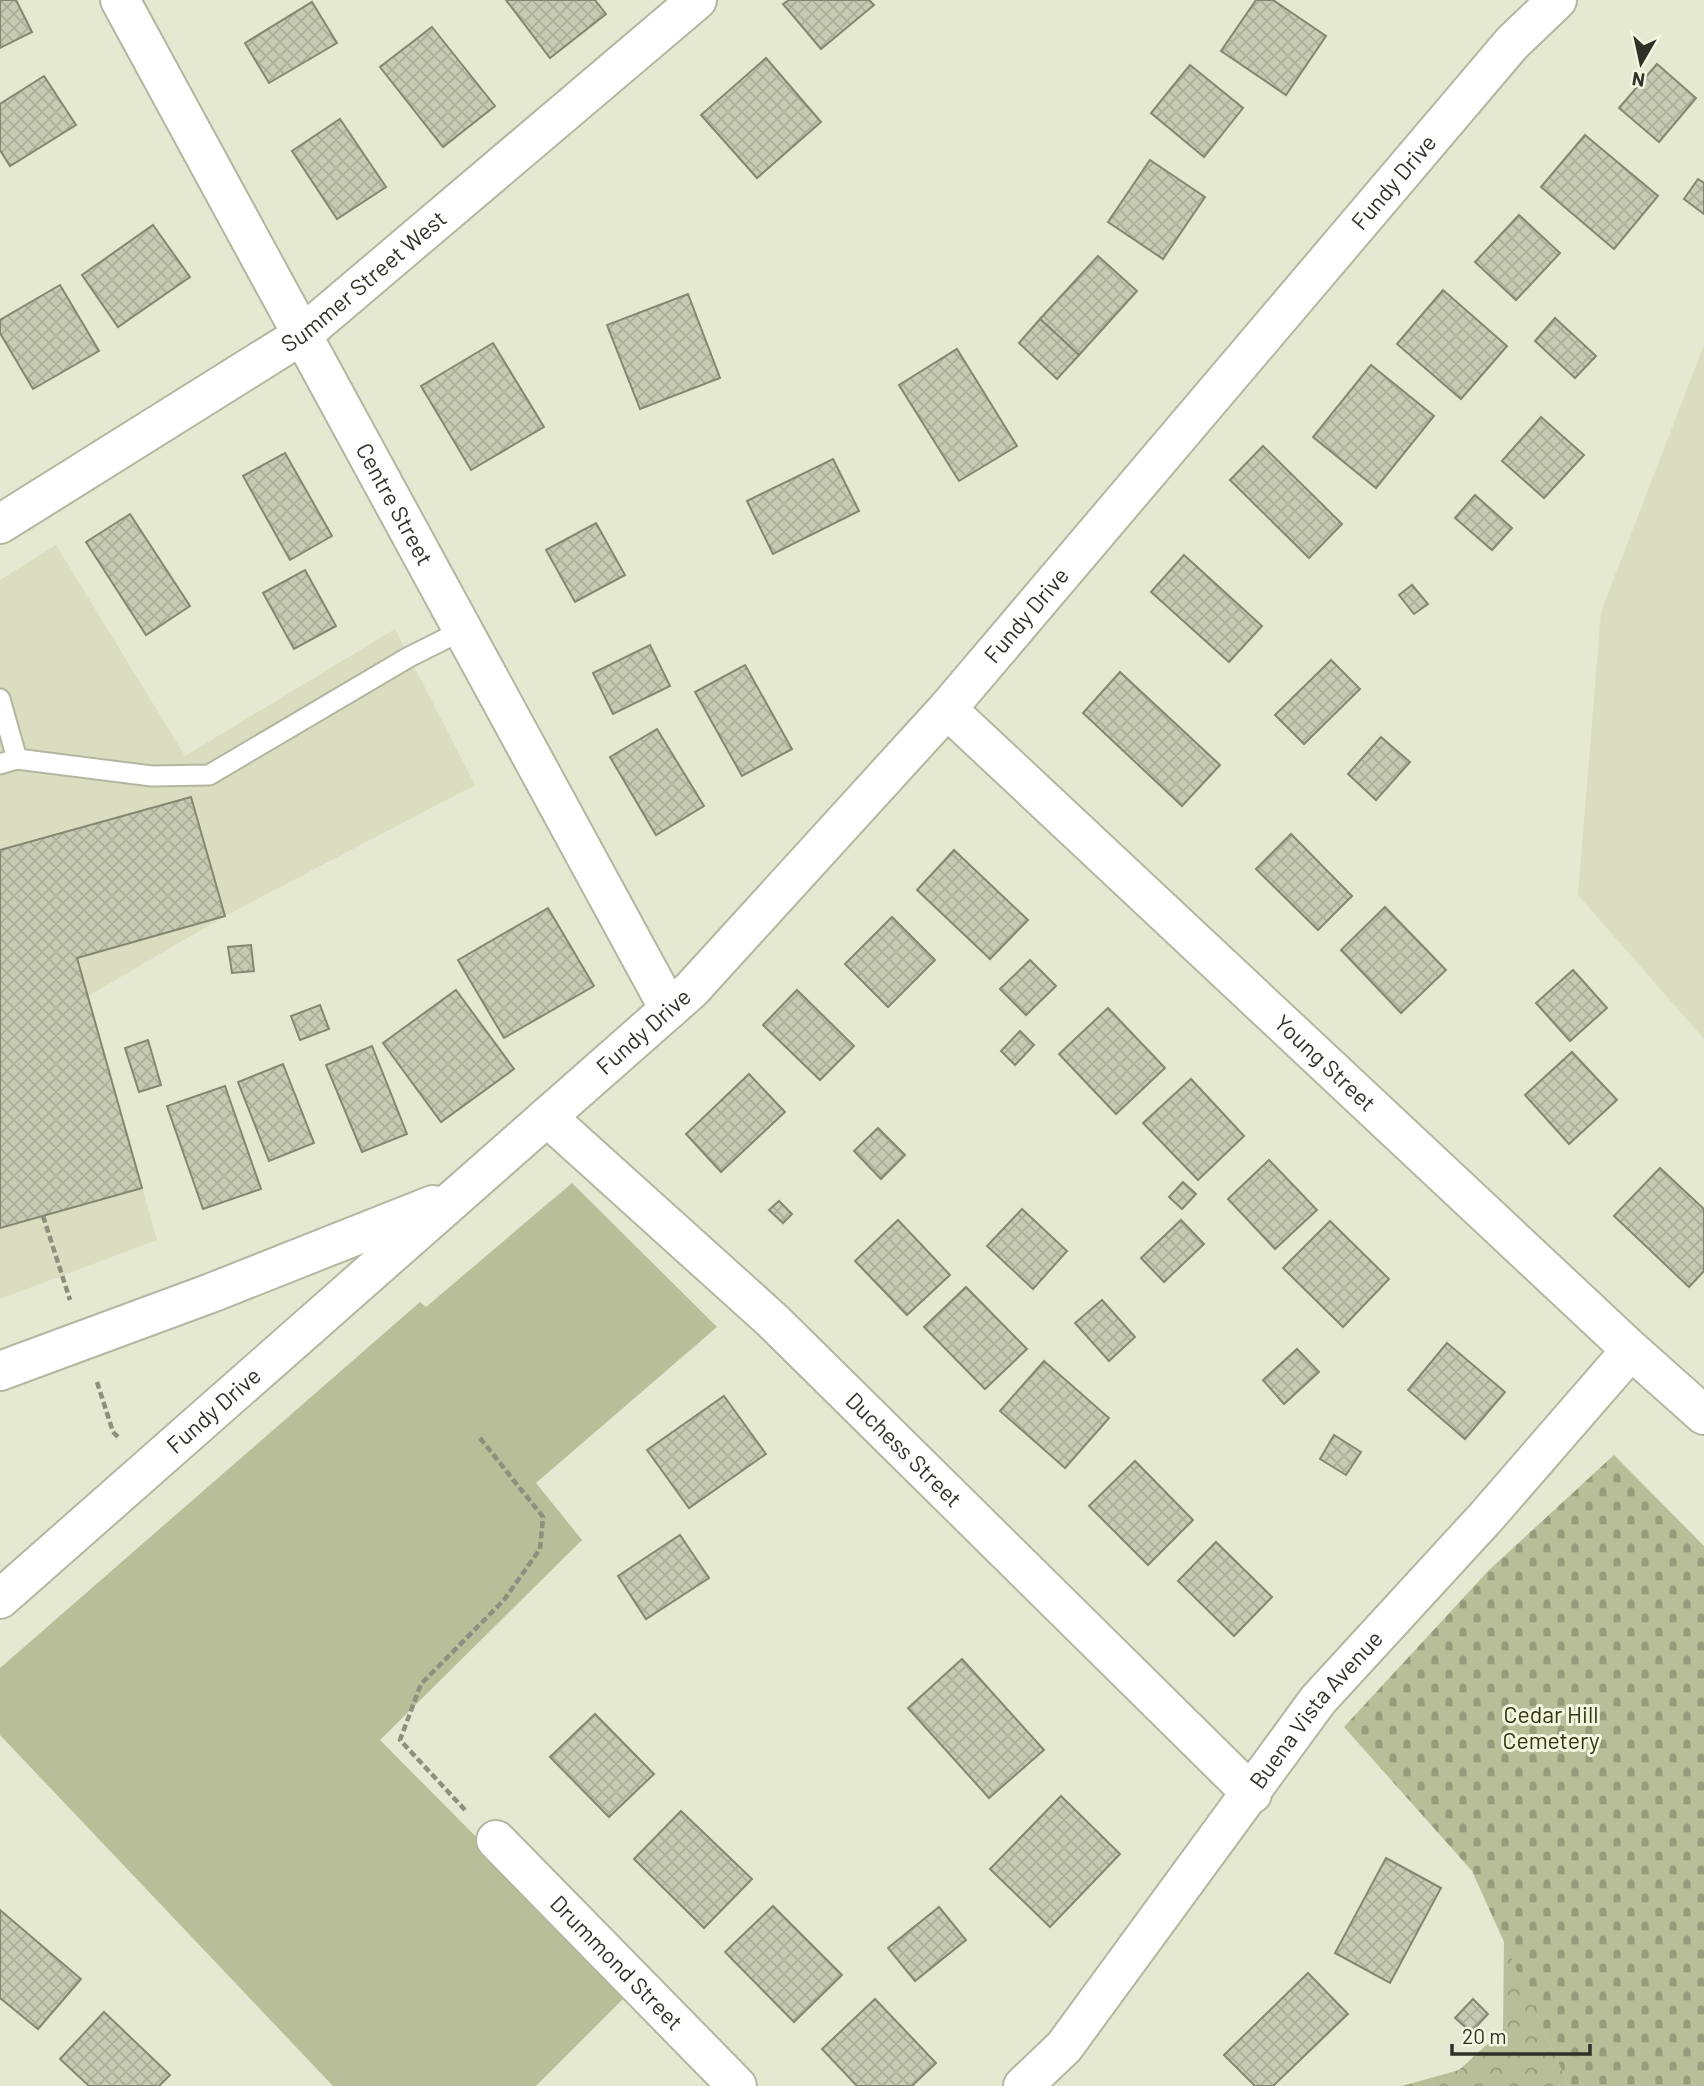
<svg xmlns="http://www.w3.org/2000/svg" width="1704" height="2086" viewBox="0 0 1704 2086" font-family="Barlow,sans-serif">
<style>
.built{fill:#daddbf}
.forest{fill:url(#forest-crowns)}
.cemetery{fill:url(#cemetery-stones)}
.garden{fill:#b8be98}
.building{fill:url(#building-cross-hatch);stroke:#848771;stroke-width:2}
.lines{fill:none;stroke-linecap:round;stroke-linejoin:round}
.lane-casing{stroke:#b3b79f;stroke-width:23}
.street-casing{stroke:#b3b79f;stroke-width:42}
.path{stroke:#8d8f7f;stroke-width:4.5;stroke-dasharray:7 3.5;stroke-linecap:butt}
.lane{stroke:#fff;stroke-width:19}
.street{stroke:#fff;stroke-width:38}
.labels{text-anchor:middle;stroke-width:6;stroke-linejoin:round;paint-order:stroke}
.street-label{font-size:23px;fill:#303128;stroke:#f3f6de}
.park-label{font-size:23px;fill:#32350f;stroke:#f3f6de}
</style>
<defs>
<pattern id="forest-crowns" width="20" height="18" patternUnits="userSpaceOnUse" patternTransform="scale(1.75)"><rect width="20" height="18" fill="#b8be98"/><path d="M2 6a3 3 0 1 1 6 0M12 15a3 3 0 1 1 6 0" fill="none" stroke="#969b7c"/></pattern>
<pattern id="cemetery-stones" width="16" height="16" patternUnits="userSpaceOnUse" patternTransform="scale(1.75)"><rect width="16" height="16" fill="#b8be98"/><path d="M2 7V4a2 2 0 0 1 4 0v3zM10 15v-3a2 2 0 0 1 4 0v3z" fill="#969b7c"/></pattern>
<pattern id="building-cross-hatch" width="8" height="8" patternUnits="userSpaceOnUse" patternTransform="scale(1.75)"><rect width="8" height="8" fill="#c7cbb3"/><path d="M0 0l8 8M0 8l8-8" fill="none" stroke="#abaf9a"/></pattern>
</defs>
<rect width="100%" height="100%" fill="#e5e9d1"/>
<g class="built">
<path d="M 1704,345 L 1704,1039 L 1578,895 L 1601,612 Z"/>
<path d="M 56,545 L 185,756 L 395,629 L 475,785 L 225,916 L 88,996 L 157,1240 L 0,1299 L 0,580 Z"/>
</g>
<path class="forest" d="M 1504,1941 L 1569,2086 L 1402,2086 L 1459,2070 L 1503,2030 Z"/>
<path class="cemetery" d="M 1614,1455 L 1704,1546 L 1704,2086 L 1569,2086 L 1472,1871 L 1344,1727 L 1489,1570 Z"/>
<path class="garden" d="M 572,1183 L 717,1327 L 536,1483 L 582,1540 L 380,1740 L 630,1992 L 536,2086 L 333,2086 L 0,1735 L 0,1668 L 420,1302 L 426,1307 Z"/>
<g class="building">
<path d="M 0,0 L 16,0 L 32,32 L 0,48 Z"/>
<path d="M 506,0 L 595,0 L 606,14 L 550,58 Z"/>
<path d="M 789,0 L 869,0 L 874,5 L 821,49 L 783,4 Z"/>
<path d="M 1256,0 L 1273,0 L 1326,36 L 1286,95 L 1221,51 Z"/>
<path d="M 312,2 L 337,43 L 269,83 L 245,43 Z"/>
<path d="M 432,27 L 495,106 L 443,147 L 380,67 Z"/>
<path d="M 766,58 L 821,122 L 757,178 L 701,115 Z"/>
<path d="M 1657,64 L 1696,98 L 1659,142 L 1619,108 Z"/>
<path d="M 1190,65 L 1243,108 L 1204,157 L 1151,113 Z"/>
<path d="M 44,76 L 76,125 L 10,166 L 0,150 L 0,104 Z"/>
<path d="M 340,119 L 386,187 L 337,219 L 292,151 Z"/>
<path d="M 1585,135 L 1658,196 L 1614,249 L 1541,187 Z"/>
<path d="M 1150,160 L 1205,197 L 1163,259 L 1108,222 Z"/>
<path d="M 1698,179 L 1704,183 L 1704,214 L 1684,199 Z"/>
<path d="M 1519,215 L 1560,253 L 1516,300 L 1475,262 Z"/>
<path d="M 153,225 L 190,277 L 118,327 L 82,275 Z"/>
<path d="M 1098,256 L 1137,291 L 1079,355 L 1040,319 Z"/>
<path d="M 60,285 L 99,351 L 33,389 L 0,333 L 0,320 Z"/>
<path d="M 1443,290 L 1507,346 L 1461,399 L 1397,344 Z"/>
<path d="M 688,294 L 720,378 L 640,409 L 607,325 Z"/>
<path d="M 1555,318 L 1596,356 L 1575,378 L 1535,341 Z"/>
<path d="M 1040,319 L 1079,355 L 1057,379 L 1019,343 Z"/>
<path d="M 493,343 L 544,427 L 471,470 L 421,386 Z"/>
<path d="M 957,349 L 1017,446 L 959,481 L 899,385 Z"/>
<path d="M 1371,365 L 1434,416 L 1376,488 L 1313,437 Z"/>
<path d="M 1541,417 L 1584,455 L 1544,498 L 1502,461 Z"/>
<path d="M 1263,446 L 1342,524 L 1309,558 L 1230,480 Z"/>
<path d="M 285,453 L 332,536 L 290,560 L 243,476 Z"/>
<path d="M 833,459 L 859,511 L 773,554 L 747,501 Z"/>
<path d="M 1475,495 L 1512,528 L 1492,550 L 1455,518 Z"/>
<path d="M 130,514 L 190,606 L 146,635 L 86,542 Z"/>
<path d="M 596,523 L 625,575 L 575,602 L 546,550 Z"/>
<path d="M 1184,555 L 1262,626 L 1229,662 L 1151,592 Z"/>
<path d="M 305,570 L 336,626 L 294,649 L 263,593 Z"/>
<path d="M 1412,585 L 1428,604 L 1414,614 L 1399,595 Z"/>
<path d="M 650,645 L 670,686 L 613,714 L 593,673 Z"/>
<path d="M 1331,660 L 1360,689 L 1304,744 L 1275,715 Z"/>
<path d="M 745,665 L 792,749 L 742,776 L 695,692 Z"/>
<path d="M 1120,672 L 1220,765 L 1182,806 L 1083,713 Z"/>
<path d="M 657,729 L 704,806 L 656,835 L 610,757 Z"/>
<path d="M 1381,737 L 1410,762 L 1376,800 L 1348,774 Z"/>
<path d="M 191,797 L 225,916 L 77,958 L 142,1188 L 0,1228 L 0,850 Z"/>
<path d="M 1291,834 L 1352,896 L 1318,930 L 1256,869 Z"/>
<path d="M 954,850 L 1028,920 L 990,959 L 917,890 Z"/>
<path d="M 1385,907 L 1446,970 L 1401,1013 L 1341,950 Z"/>
<path d="M 548,908 L 594,986 L 504,1038 L 458,960 Z"/>
<path d="M 892,917 L 935,960 L 888,1007 L 845,964 Z"/>
<path d="M 251,945 L 254,971 L 232,973 L 228,947 Z"/>
<path d="M 1030,960 L 1056,986 L 1026,1015 L 1000,989 Z"/>
<path d="M 1573,970 L 1607,1008 L 1570,1041 L 1536,1003 Z"/>
<path d="M 456,990 L 514,1069 L 441,1122 L 383,1043 Z"/>
<path d="M 797,990 L 854,1046 L 820,1080 L 763,1025 Z"/>
<path d="M 320,1005 L 329,1029 L 300,1040 L 291,1016 Z"/>
<path d="M 1108,1008 L 1165,1068 L 1116,1114 L 1059,1054 Z"/>
<path d="M 1020,1031 L 1034,1045 L 1015,1065 L 1001,1051 Z"/>
<path d="M 148,1040 L 161,1085 L 139,1092 L 125,1048 Z"/>
<path d="M 372,1046 L 407,1134 L 362,1152 L 326,1065 Z"/>
<path d="M 1572,1052 L 1617,1100 L 1569,1144 L 1525,1095 Z"/>
<path d="M 283,1064 L 314,1143 L 269,1161 L 238,1082 Z"/>
<path d="M 749,1074 L 785,1112 L 721,1172 L 686,1134 Z"/>
<path d="M 1191,1079 L 1244,1136 L 1198,1180 L 1143,1123 Z"/>
<path d="M 225,1086 L 261,1189 L 203,1209 L 167,1106 Z"/>
<path d="M 878,1128 L 905,1155 L 881,1179 L 854,1151 Z"/>
<path d="M 1269,1160 L 1317,1210 L 1275,1249 L 1228,1199 Z"/>
<path d="M 1660,1168 L 1704,1209 L 1704,1271 L 1689,1287 L 1614,1216 Z"/>
<path d="M 1183,1182 L 1196,1194 L 1182,1209 L 1169,1197 Z"/>
<path d="M 779,1201 L 792,1214 L 783,1223 L 769,1210 Z"/>
<path d="M 1022,1209 L 1067,1251 L 1033,1289 L 987,1246 Z"/>
<path d="M 898,1220 L 950,1275 L 907,1315 L 855,1261 Z"/>
<path d="M 1181,1220 L 1204,1244 L 1164,1282 L 1141,1258 Z"/>
<path d="M 1330,1221 L 1389,1279 L 1343,1327 L 1283,1268 Z"/>
<path d="M 966,1287 L 1027,1349 L 985,1389 L 924,1327 Z"/>
<path d="M 1102,1300 L 1135,1337 L 1109,1361 L 1075,1323 Z"/>
<path d="M 1447,1343 L 1505,1392 L 1465,1439 L 1408,1390 Z"/>
<path d="M 1297,1349 L 1319,1372 L 1284,1404 L 1263,1380 Z"/>
<path d="M 1044,1361 L 1109,1418 L 1065,1468 L 1000,1411 Z"/>
<path d="M 724,1396 L 766,1454 L 689,1508 L 647,1450 Z"/>
<path d="M 1334,1435 L 1361,1452 L 1346,1475 L 1320,1459 Z"/>
<path d="M 1135,1461 L 1193,1520 L 1148,1565 L 1089,1506 Z"/>
<path d="M 680,1535 L 709,1578 L 646,1619 L 618,1576 Z"/>
<path d="M 1216,1542 L 1272,1597 L 1234,1636 L 1178,1581 Z"/>
<path d="M 962,1659 L 1044,1750 L 989,1798 L 908,1708 Z"/>
<path d="M 595,1714 L 654,1774 L 609,1817 L 550,1757 Z"/>
<path d="M 1061,1796 L 1120,1854 L 1050,1927 L 990,1869 Z"/>
<path d="M 681,1811 L 752,1879 L 704,1928 L 634,1859 Z"/>
<path d="M 1386,1858 L 1441,1888 L 1390,1983 L 1335,1953 Z"/>
<path d="M 773,1906 L 842,1975 L 794,2022 L 725,1952 Z"/>
<path d="M 939,1907 L 966,1940 L 915,1981 L 888,1948 Z"/>
<path d="M 0,1910 L 81,1979 L 38,2029 L 0,1998 Z"/>
<path d="M 1308,1973 L 1348,2014 L 1273,2086 L 1255,2086 L 1224,2055 Z"/>
<path d="M 875,1999 L 936,2063 L 912,2086 L 857,2086 L 822,2049 Z"/>
<path d="M 1473,1999 L 1488,2014 L 1471,2032 L 1455,2018 Z"/>
<path d="M 104,2012 L 170,2075 L 159,2086 L 89,2086 L 60,2059 Z"/>
</g>
<g class="lines">
<defs>
<g id="lane">
<path d="M 0,699 L 17,759"/>
<path d="M 0,764 L 17,759 L 152,776 L 209,775 L 409,657 L 463,630"/>
</g>
<g id="street">
<path id="s1" d="M 120,0 L 669,1009"/>
<path id="s2" d="M 0,524 L 302,335 L 697,0"/>
<path id="s3" d="M 947,709 L 1631,1350 L 1704,1415"/>
<path id="s4" d="M 547,1117 L 773,1321 L 1252,1794"/>
<path d="M 0,1371 L 211,1293 L 433,1205"/>
<path id="s5" d="M 0,1599 L 691,990 L 947,709 L 1512,43 L 1557,0"/>
<path id="s6" d="M 496,1840 L 737,2086"/>
<path id="s7" d="M 1023,2086 L 1064,2047 L 1318,1700 L 1487,1516 L 1631,1350"/>
</g>
</defs>
<use href="#lane" class="lane-casing"/>
<use href="#street" class="street-casing"/>
<g class="path">
<path d="M 43,1216 L 70,1300"/>
<path d="M 97,1382 L 113,1432 L 119,1438"/>
<path d="M 465,1810 L 400,1740 L 421,1684 L 504,1600 L 540,1549 L 543,1517 L 480,1438"/>
</g>
<use href="#lane" class="lane"/>
<use href="#street" class="street"/>
</g>
<g class="labels">
<g class="street-label">
<text dy="8" stroke="none"><textPath href="#s5" startOffset="1992">Fundy Drive</textPath></text>
<text dy="8" stroke="none"><textPath href="#s2" startOffset="438">Summer Street West</textPath></text>
<text dy="8" stroke="none"><textPath href="#s1" startOffset="574">Centre Street</textPath></text>
<text dy="8" stroke="none"><textPath href="#s5" startOffset="1424">Fundy Drive</textPath></text>
<text dy="8" stroke="none"><textPath href="#s5" startOffset="858">Fundy Drive</textPath></text>
<text dy="8" stroke="none"><textPath href="#s3" startOffset="518">Young Street</textPath></text>
<text dy="8" stroke="none"><textPath href="#s5" startOffset="285">Fundy Drive</textPath></text>
<text dy="8" stroke="none"><textPath href="#s4" startOffset="488">Duchess Street</textPath></text>
<text dy="8" stroke="none"><textPath href="#s7" startOffset="478">Buena Vista Avenue</textPath></text>
<text dy="8" stroke="none"><textPath href="#s6" startOffset="172">Drummond Street</textPath></text>
</g>
<g class="park-label">
<text x="1551" y="1723">Cedar Hill<tspan x="1551" dy="26">Cemetery</tspan></text>
</g>
</g>
<g transform="translate(1641 63) rotate(189)" stroke="#f3f6de" stroke-width="5" paint-order="stroke">
<path d="M0-5L12 26L0 18L-12 26Z" fill="#303128"/>
<text y="-10" font-size="19" font-weight="bold" text-anchor="middle" fill="#303128">N</text>
</g>
<path d="M1452 2044v10h138v-10" fill="none" stroke="#303128" stroke-width="3.5"/>
<text x="1462" y="2044" font-size="21" fill="#303128" stroke="#f3f6de" stroke-width="5" paint-order="stroke">20 m</text>
</svg>
